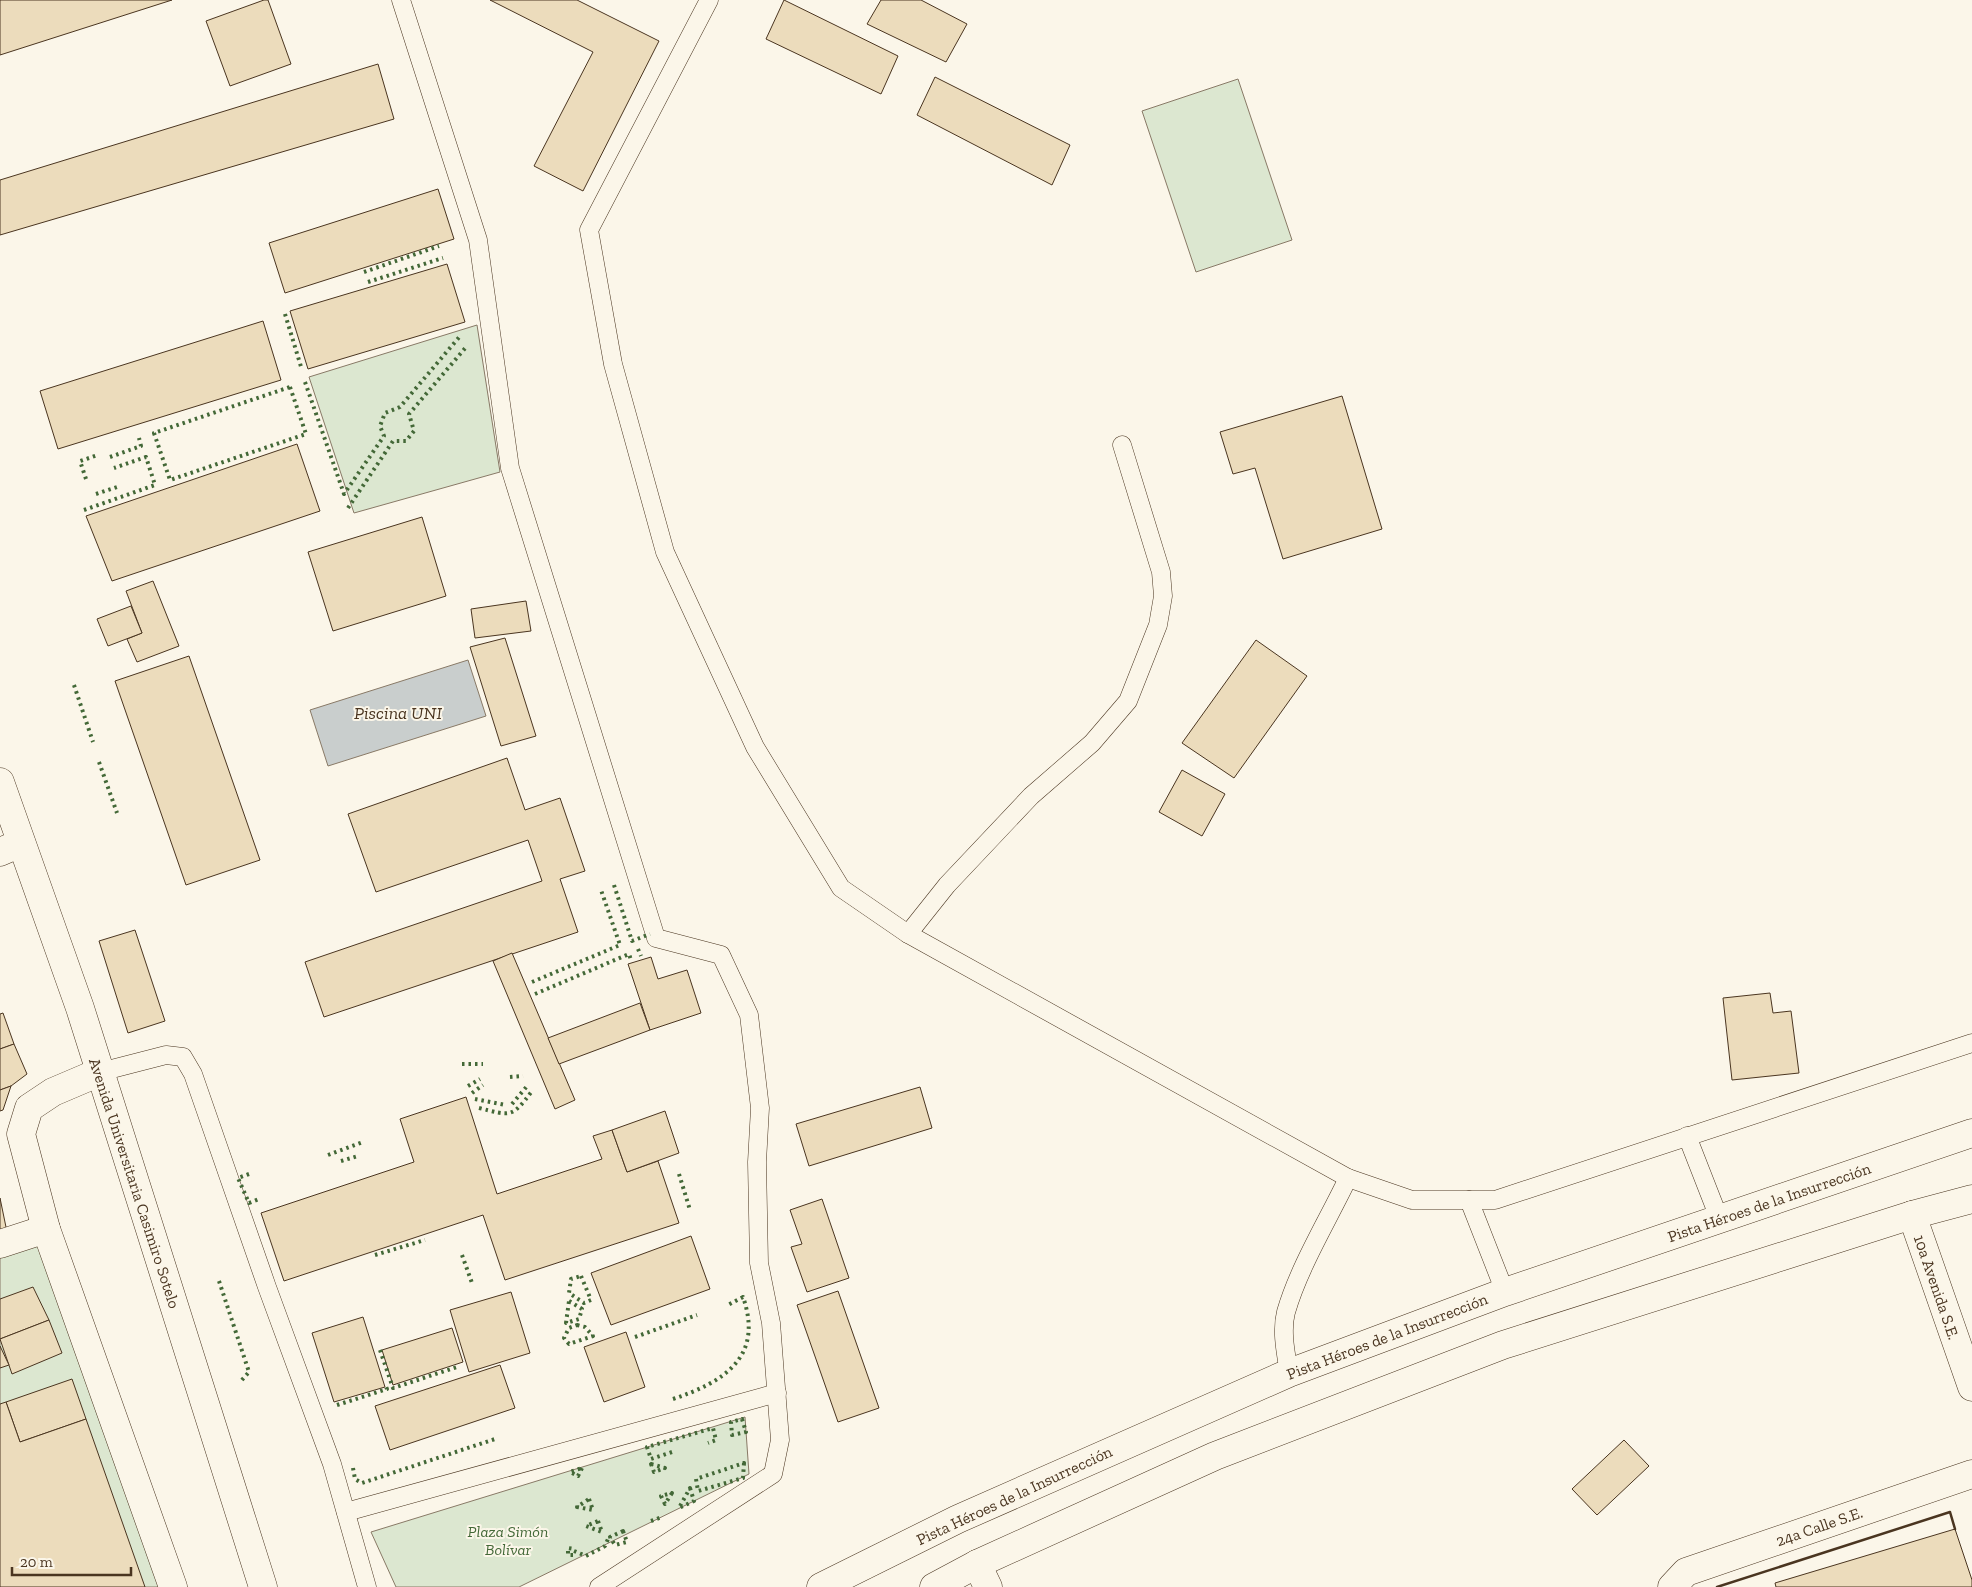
<svg xmlns="http://www.w3.org/2000/svg" width="1972" height="1587" viewBox="0 0 1972 1587" font-family="'Zilla Slab',serif">
<style>
.green{fill:#dce7d0;stroke:#887966}
.water{fill:#c9cecd;stroke:#887966}
.building{fill:#ecdcbc;stroke:#4a3520}
.lines{fill:none;stroke-linecap:round;stroke-linejoin:round}
.lane-casing{stroke:#4a3520;stroke-width:19}
.street-casing{stroke:#4a3520;stroke-width:29}
.secondary-casing{stroke:#4a3520;stroke-width:29}
.primary-casing{stroke:#4a3520;stroke-width:29}
.lane{stroke:#fbf6e9;stroke-width:18}
.street{stroke:#fbf6e9;stroke-width:28}
.secondary{stroke:#fbf6e9;stroke-width:28}
.primary{stroke:#fbf6e9;stroke-width:28}
.hedge{stroke:#436837;stroke-width:4;stroke-dasharray:2.5 4;stroke-linecap:butt}
.wall{stroke:#4a3520;stroke-width:2.5}
.labels{text-anchor:middle;stroke-width:4;stroke-linejoin:round;paint-order:stroke}
.street-label{font-size:16px;fill:#4a3520;stroke:#fbf6e9}
.park-label{font-size:16px;font-style:italic;fill:#436837;stroke:#fbf6e9}
.water-label{font-size:18px;font-style:italic;fill:#4a3520;stroke:#fbf6e9}
</style>
<rect width="100%" height="100%" fill="#fbf6e9"/>
<g class="green">
<path d="M 1238,79 L 1292,240 L 1196,272 L 1142,111 Z"/>
<path d="M 477,325 L 500,472 L 354,513 L 309,377 Z"/>
<path d="M 41,1238 L 187,1587 L 0,1587 L 0,1252 Z"/>
<path d="M 745,1417 L 749,1474 L 519,1587 L 396,1587 L 371,1532 Z"/>
</g>
<path class="water" d="M 468,660 L 486,716 L 328,766 L 310,710 Z"/>
<g class="building">
<path d="M 0,0 L 172,0 L 0,55 Z"/>
<path d="M 264,0 L 268,0 L 291,64 L 230,86 L 206,21 Z"/>
<path d="M 490,0 L 577,0 L 659,41 L 583,191 L 534,166 L 593,52 Z"/>
<path d="M 784,0 L 898,56 L 881,94 L 766,39 Z"/>
<path d="M 881,0 L 921,0 L 967,24 L 946,62 L 867,24 Z"/>
<path d="M 378,64 L 394,119 L 0,235 L 0,180 Z"/>
<path d="M 935,77 L 1070,145 L 1052,185 L 917,115 Z"/>
<path d="M 438,189 L 454,239 L 285,293 L 269,243 Z"/>
<path d="M 447,264 L 465,322 L 308,369 L 290,311 Z"/>
<path d="M 263,321 L 281,380 L 58,449 L 40,391 Z"/>
<path d="M 1342,396 L 1382,529 L 1283,559 L 1255,468 L 1233,474 L 1220,432 Z"/>
<path d="M 297,444 L 320,511 L 112,581 L 86,516 Z"/>
<path d="M 422,517 L 446,596 L 333,631 L 308,552 Z"/>
<path d="M 153,581 L 179,646 L 137,662 L 127,639 L 142,633 L 126,591 Z"/>
<path d="M 526,601 L 531,631 L 475,638 L 471,609 Z"/>
<path d="M 131,606 L 142,633 L 108,646 L 97,619 Z"/>
<path d="M 505,638 L 536,736 L 501,746 L 470,647 Z"/>
<path d="M 1256,640 L 1307,676 L 1234,778 L 1182,743 Z"/>
<path d="M 189,656 L 260,860 L 186,885 L 115,681 Z"/>
<path d="M 507,758 L 525,810 L 560,798 L 585,871 L 560,879 L 578,932 L 324,1017 L 305,962 L 542,881 L 528,840 L 376,892 L 348,814 Z"/>
<path d="M 1182,770 L 1225,794 L 1202,836 L 1159,812 Z"/>
<path d="M 135,930 L 165,1021 L 128,1033 L 99,941 Z"/>
<path d="M 512,953 L 575,1100 L 555,1109 L 493,961 Z"/>
<path d="M 651,957 L 658,979 L 687,970 L 701,1013 L 650,1030 L 628,964 Z"/>
<path d="M 1770,993 L 1773,1013 L 1791,1011 L 1799,1073 L 1732,1080 L 1723,998 Z"/>
<path d="M 640,1003 L 650,1030 L 559,1064 L 548,1038 Z"/>
<path d="M 3,1013 L 14,1044 L 0,1049 L 0,1014 Z"/>
<path d="M 14,1044 L 27,1074 L 11,1086 L 0,1090 L 0,1049 Z"/>
<path d="M 11,1086 L 3,1110 L 0,1111 L 0,1090 Z"/>
<path d="M 920,1087 L 932,1128 L 809,1166 L 796,1124 Z"/>
<path d="M 466,1097 L 497,1194 L 602,1159 L 593,1136 L 612,1130 L 627,1172 L 658,1161 L 679,1223 L 505,1280 L 483,1215 L 284,1281 L 261,1213 L 414,1162 L 400,1119 Z"/>
<path d="M 665,1111 L 679,1153 L 627,1172 L 612,1130 Z"/>
<path d="M 0,1198 L 7,1232 L 0,1234 Z"/>
<path d="M 822,1199 L 849,1278 L 807,1292 L 791,1247 L 802,1244 L 790,1210 Z"/>
<path d="M 691,1236 L 710,1289 L 611,1325 L 591,1273 Z"/>
<path d="M 33,1287 L 49,1320 L 0,1339 L 0,1299 Z"/>
<path d="M 838,1291 L 879,1408 L 838,1422 L 797,1305 Z"/>
<path d="M 511,1292 L 530,1353 L 469,1372 L 450,1310 Z"/>
<path d="M 363,1317 L 385,1387 L 334,1402 L 312,1333 Z"/>
<path d="M 49,1320 L 62,1353 L 12,1374 L 0,1339 Z"/>
<path d="M 452,1328 L 463,1362 L 393,1385 L 382,1350 Z"/>
<path d="M 626,1332 L 645,1387 L 604,1402 L 584,1347 Z"/>
<path d="M 0,1346 L 9,1365 L 0,1368 Z"/>
<path d="M 500,1365 L 515,1408 L 390,1450 L 375,1406 Z"/>
<path d="M 72,1379 L 86,1419 L 20,1442 L 6,1402 Z"/>
<path d="M 6,1402 L 20,1442 L 86,1419 L 145,1587 L 0,1587 L 0,1404 Z"/>
<path d="M 1624,1440 L 1649,1466 L 1597,1515 L 1572,1489 Z"/>
<path d="M 1955,1529 L 1972,1580 L 1972,1587 L 1776,1587 L 1775,1583 Z"/>
</g>
<g class="lines">
<defs>
<g id="lane">
<path d="M 401,0 L 478,240 L 510,468 L 656,938 L 721,955 L 749,1015 L 760,1108 L 757,1162 L 759,1263 L 771,1323 L 780,1440 L 773,1474 L 599,1587"/>
<path d="M 709,0 L 589,230 L 613,364 L 665,552 L 755,747 L 841,888 L 908,934 L 1348,1178 L 1412,1200 L 1495,1200 L 1972,1043"/>
<path d="M 908,934 L 947,885 L 1031,796 L 1092,743 L 1128,701 L 1158,625 L 1163,596 L 1161,572 L 1122,445"/>
<path d="M 100,1072 L 166,1055 L 183,1057 L 193,1074 L 267,1287 L 332,1464 L 367,1587"/>
<path d="M 1687,1136 L 1719,1218"/>
<path d="M 1469,1200 L 1505,1292"/>
<path d="M 1289,1373 C 1286,1354 1281,1331 1286,1312 C 1299,1267 1328,1220 1348,1178"/>
<path d="M 346,1512 L 777,1393"/>
</g>
<g id="street">
<path d="M 0,852 L 21,843"/>
<path d="M 100,1072 L 53,1092 L 29,1108 L 21,1134 L 46,1229 L 173,1587"/>
<path d="M 1912,1215 L 1972,1387"/>
<path d="M 0,1244 L 46,1229"/>
<path d="M 977,1564 L 988,1587"/>
<path d="M 1672,1587 L 1686,1572 L 1972,1474"/>
</g>
<path id="secondary" d="M 0,782 L 80,1008 L 263,1587"/>
<g id="primary">
<path d="M 821,1587 L 958,1519 L 1289,1373 L 1505,1292 L 1972,1133"/>
<path d="M 934,1587 L 977,1564 L 1215,1456 L 1503,1345 L 1912,1215 L 1972,1199"/>
</g>
</defs>
<use href="#lane" class="lane-casing"/>
<use href="#street" class="street-casing"/>
<use href="#secondary" class="secondary-casing"/>
<use href="#primary" class="primary-casing"/>
<use href="#lane" class="lane"/>
<use href="#street" class="street"/>
<use href="#secondary" class="secondary"/>
<use href="#primary" class="primary"/>
<g class="hedge">
<path d="M 364,272 L 439,246"/>
<path d="M 368,282 L 443,258"/>
<path d="M 285,314 L 302,370"/>
<path d="M 305,382 L 344,494 L 384,436 L 380,426 L 385,413 L 400,407 L 461,335"/>
<path d="M 290,387 L 306,434 L 170,480 L 154,433 Z"/>
<path d="M 110,457 L 141,446 L 139,438"/>
<path d="M 86,479 L 80,461 L 98,455"/>
<path d="M 96,494 L 120,486"/>
<path d="M 348,508 L 393,441 L 406,441 L 414,431 L 409,414 L 467,346"/>
<path d="M 84,510 L 155,485 L 146,457 L 114,468"/>
<path d="M 74,685 L 93,742"/>
<path d="M 99,762 L 117,813"/>
<path d="M 614,885 L 632,941 L 650,934"/>
<path d="M 638,949 L 641,956"/>
<path d="M 532,982 L 620,945 L 601,890"/>
<path d="M 535,994 L 629,954 L 631,960"/>
<path d="M 462,1064 L 483,1064"/>
<path d="M 510,1077 L 523,1076"/>
<path d="M 468,1086 L 480,1079"/>
<path d="M 472,1093 L 483,1085"/>
<path d="M 475,1099 L 506,1105"/>
<path d="M 512,1104 L 528,1085"/>
<path d="M 479,1108 C 511,1116 512,1118 532,1091"/>
<path d="M 328,1155 L 363,1142"/>
<path d="M 341,1161 L 358,1156"/>
<path d="M 249,1174 L 238,1178 L 249,1203 L 259,1199"/>
<path d="M 679,1174 L 690,1210"/>
<path d="M 375,1255 L 425,1240"/>
<path d="M 462,1255 L 472,1283"/>
<path d="M 581,1276 L 591,1300 L 584,1303 L 569,1293 L 571,1279 Z"/>
<path d="M 219,1281 L 249,1372 L 241,1381"/>
<path d="M 569,1301 L 582,1309 L 579,1319 L 566,1323 Z"/>
<path d="M 577,1325 L 585,1327 L 593,1336 L 569,1344 L 564,1338 L 569,1328 Z"/>
<path d="M 635,1337 L 697,1315"/>
<path d="M 380,1350 L 393,1388 L 457,1367"/>
<path d="M 673,1399 C 724,1382 764,1357 743,1297 L 728,1305"/>
<path d="M 337,1405 L 387,1389 L 385,1384"/>
<path d="M 742,1419 L 746,1432 L 732,1435 L 731,1422 Z"/>
<path d="M 672,1452 L 651,1459 L 647,1447 L 713,1428 L 716,1440 L 708,1443"/>
<path d="M 744,1463 L 743,1478 L 698,1491 L 696,1479 Z"/>
<path d="M 651,1464 L 665,1468 L 654,1472 Z"/>
<path d="M 353,1468 L 355,1479 L 362,1483 L 498,1438"/>
<path d="M 582,1468 L 578,1476 L 570,1472 Z"/>
<path d="M 690,1488 L 694,1501 L 679,1508 Z"/>
<path d="M 672,1493 L 665,1504 L 661,1496 Z"/>
<path d="M 589,1499 L 593,1510 L 577,1507 Z"/>
<path d="M 598,1521 L 602,1532 L 586,1526 Z"/>
<path d="M 651,1521 L 662,1517"/>
<path d="M 623,1531 L 627,1542 L 615,1545 L 610,1537 Z"/>
<path d="M 574,1551 L 586,1556 L 605,1546 L 608,1539"/>
<path d="M 573,1555 L 568,1555 L 568,1548 L 574,1549"/>
</g>
<path class="wall" d="M 1717,1587 L 1950,1512 L 1955,1529"/>
</g>
<g class="labels">
<g class="street-label">
<text transform="translate(135 1183) rotate(72)" y="6">Avenida Universitaria Casimiro Sotelo</text>
<text transform="translate(1769 1202) rotate(-19)" y="6">Pista Héroes de la Insurrección</text>
<text transform="translate(1937 1287) rotate(71)" y="6">10a Avenida S.E.</text>
<text transform="translate(1387 1336) rotate(-21)" y="6">Pista Héroes de la Insurrección</text>
<text transform="translate(1014 1495) rotate(-25)" y="6">Pista Héroes de la Insurrección</text>
<text transform="translate(1819 1526) rotate(-19)" y="6">24a Calle S.E.</text>
</g>
<g class="park-label">
<text x="508" y="1537">Plaza Simón<tspan x="508" dy="18">Bolívar</tspan></text>
</g>
<g class="water-label">
<text x="398" y="719">Piscina UNI</text>
</g>
</g>
<path d="M12 1567v8h119v-8" fill="none" stroke="#4a3520" stroke-width="2.5"/>
<text x="20" y="1567" font-size="15" fill="#4a3520" stroke="#fbf6e9" stroke-width="4" paint-order="stroke">20 m</text>
</svg>
